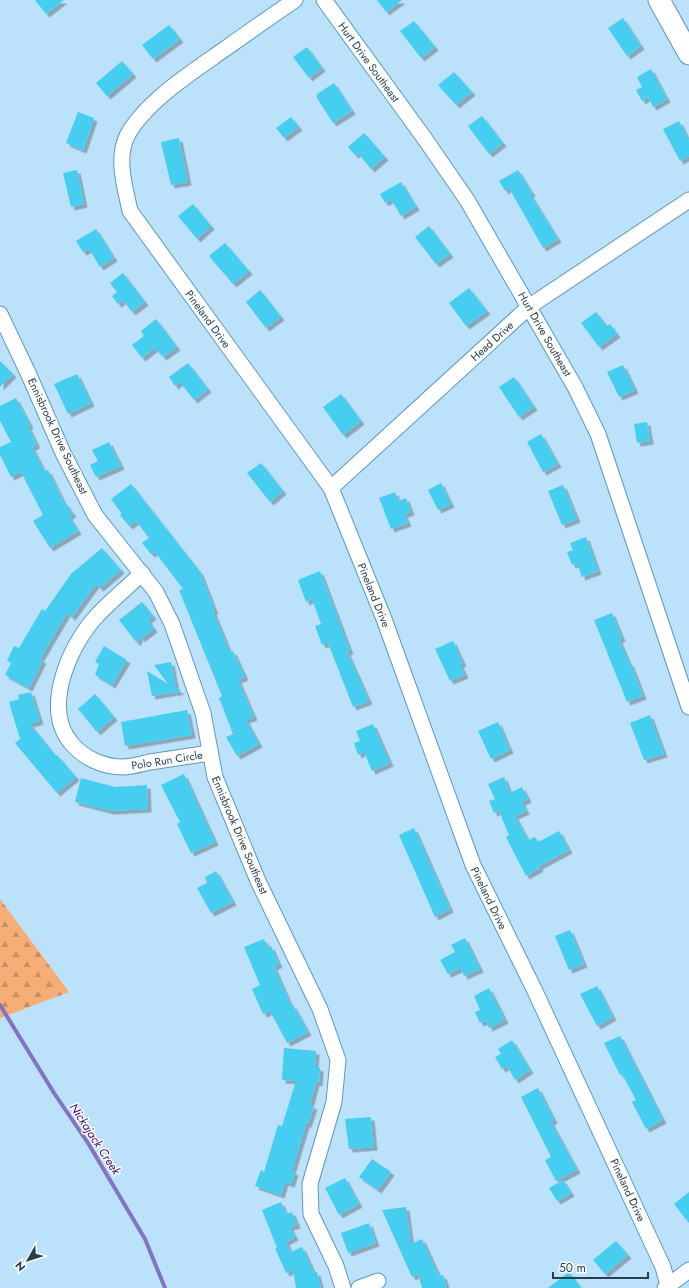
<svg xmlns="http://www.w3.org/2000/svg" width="689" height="1288" viewBox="0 0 689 1288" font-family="Jost,sans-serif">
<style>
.forest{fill:url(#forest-firs)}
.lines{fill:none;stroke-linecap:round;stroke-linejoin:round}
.stream{stroke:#8472c2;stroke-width:4}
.building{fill:#44cef0;filter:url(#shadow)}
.street-casing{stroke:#5c98bf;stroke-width:17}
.secondary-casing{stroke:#5c98bf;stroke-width:23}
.street{stroke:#fff;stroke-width:15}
.secondary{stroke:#fff;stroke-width:21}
.labels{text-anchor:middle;stroke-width:3;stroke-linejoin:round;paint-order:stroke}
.street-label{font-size:11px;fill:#263f50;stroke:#fcfcfc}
.water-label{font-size:12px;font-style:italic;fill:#3b0d6e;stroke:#fcfcfc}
</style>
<defs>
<pattern id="forest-firs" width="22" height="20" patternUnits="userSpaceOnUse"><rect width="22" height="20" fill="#f6ad76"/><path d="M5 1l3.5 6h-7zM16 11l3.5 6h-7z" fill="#c78e63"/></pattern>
<filter id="shadow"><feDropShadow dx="3.5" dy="3.5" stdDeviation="0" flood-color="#0004"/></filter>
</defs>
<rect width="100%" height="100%" fill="#bce1fa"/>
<path class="forest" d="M 0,899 L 69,992 L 0,1018 Z"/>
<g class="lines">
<path class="stream" d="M 0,1005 L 54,1093 L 88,1143 L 145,1239 L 165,1288"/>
</g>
<g class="building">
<path d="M 35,0 L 64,0 L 46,14 Z"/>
<path d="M 377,0 L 402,0 L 386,12 Z"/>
<path d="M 623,18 L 641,46 L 627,56 L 608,28 Z"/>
<path d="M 414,21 L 435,47 L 421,58 L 400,31 Z"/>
<path d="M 169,25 L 180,39 L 153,59 L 142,45 Z"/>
<path d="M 307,47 L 322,68 L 309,78 L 293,57 Z"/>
<path d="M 122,61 L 133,74 L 107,96 L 96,83 Z"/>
<path d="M 651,69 L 667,99 L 653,107 L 648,97 L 642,101 L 636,90 L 642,87 L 637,77 Z"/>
<path d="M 454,72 L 472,92 L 456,105 L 438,85 Z"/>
<path d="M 334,83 L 352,111 L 333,123 L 317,98 L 317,94 Z"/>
<path d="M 78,112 L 94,118 L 83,150 L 66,143 Z"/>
<path d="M 482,116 L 503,143 L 489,154 L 468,126 Z"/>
<path d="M 291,117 L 299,127 L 284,138 L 276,128 Z"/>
<path d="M 679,121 L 689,141 L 689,156 L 680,161 L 663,129 Z"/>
<path d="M 364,133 L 385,157 L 371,169 L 358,153 L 355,155 L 348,147 Z"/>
<path d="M 179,138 L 188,182 L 171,185 L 161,142 Z"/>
<path d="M 77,170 L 84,204 L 71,207 L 63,173 Z"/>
<path d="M 518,170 L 532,193 L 530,194 L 558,239 L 543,248 L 509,188 L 505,191 L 499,181 Z"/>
<path d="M 401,182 L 416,207 L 401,216 L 391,199 L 385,203 L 380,194 Z"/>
<path d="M 193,204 L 211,226 L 197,239 L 178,216 Z"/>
<path d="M 429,226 L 450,254 L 436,264 L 415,237 Z"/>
<path d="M 96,229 L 114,258 L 100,267 L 89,249 L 83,252 L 76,241 Z"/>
<path d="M 225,243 L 249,271 L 233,284 L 209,256 Z"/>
<path d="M 123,273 L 145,302 L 132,312 L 123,300 L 118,304 L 112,296 L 117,292 L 110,283 Z"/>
<path d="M 469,288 L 487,311 L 466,326 L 449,303 Z"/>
<path d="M 260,290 L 281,317 L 266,328 L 246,302 Z"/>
<path d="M 596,312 L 607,326 L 610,324 L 617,334 L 599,347 L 581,323 Z"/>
<path d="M 156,319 L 177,347 L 163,357 L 155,348 L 142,358 L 132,345 L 144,336 L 141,331 Z"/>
<path d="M 0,361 L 13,374 L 0,387 Z"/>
<path d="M 188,363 L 208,389 L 194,400 L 180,382 L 175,386 L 169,377 Z"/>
<path d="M 623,365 L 635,390 L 619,397 L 607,372 Z"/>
<path d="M 77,374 L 91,403 L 68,414 L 54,384 Z"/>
<path d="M 514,377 L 534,407 L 519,417 L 499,387 Z"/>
<path d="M 341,394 L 361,421 L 343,435 L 323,407 Z"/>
<path d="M 16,398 L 30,425 L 28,426 L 37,445 L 32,447 L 44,471 L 48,470 L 64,503 L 65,502 L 73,514 L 69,516 L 78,531 L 50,548 L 33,521 L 43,515 L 21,472 L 11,477 L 0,455 L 0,447 L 11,442 L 0,421 L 0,406 Z"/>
<path d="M 647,422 L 650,441 L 637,443 L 634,424 Z"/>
<path d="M 541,434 L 558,464 L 543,472 L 527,442 Z"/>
<path d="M 109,442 L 121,466 L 96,477 L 90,465 L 98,461 L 92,450 Z"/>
<path d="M 261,463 L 283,491 L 270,502 L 247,473 Z"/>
<path d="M 441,483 L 451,504 L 438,510 L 428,490 Z"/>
<path d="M 131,484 L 200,572 L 215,611 L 213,611 L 230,653 L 233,651 L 245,677 L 238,680 L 254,717 L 246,720 L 259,744 L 237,756 L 226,737 L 233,734 L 219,698 L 222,696 L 179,590 L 183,589 L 155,552 L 151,554 L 142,543 L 149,538 L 136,521 L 129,526 L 120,515 L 122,514 L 111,499 Z"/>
<path d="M 563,485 L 577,519 L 562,525 L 548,491 Z"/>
<path d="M 395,492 L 398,501 L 406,498 L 411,512 L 404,514 L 408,523 L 391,529 L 379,498 Z"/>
<path d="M 586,537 L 598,571 L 582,577 L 577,563 L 572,565 L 567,552 L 573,550 L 570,543 Z"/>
<path d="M 102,548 L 121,570 L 100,588 L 96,584 L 72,617 L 67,613 L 40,659 L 43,660 L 29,688 L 5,675 L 11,663 L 7,661 L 14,646 L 19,648 L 42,609 L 45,611 L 71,574 Z"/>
<path d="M 320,571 L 350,651 L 347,652 L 369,701 L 353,707 L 328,643 L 322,645 L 315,626 L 321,624 L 312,599 L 306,602 L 298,580 Z"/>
<path d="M 142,602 L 153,616 L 148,620 L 154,629 L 141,639 L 140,636 L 137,643 L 119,620 Z"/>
<path d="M 612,613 L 622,638 L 619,640 L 629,663 L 630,662 L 643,696 L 627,702 L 594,620 Z"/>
<path d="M 453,641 L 463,663 L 460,664 L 465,675 L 450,681 L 435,649 Z"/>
<path d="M 104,646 L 127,660 L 112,685 L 95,675 L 99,664 L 95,662 Z"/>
<path d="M 171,662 L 176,688 L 181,691 L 176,692 L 177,695 L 175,692 L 152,696 L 147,671 L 168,684 L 154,665 Z"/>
<path d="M 31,692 L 40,721 L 30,724 L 56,756 L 57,755 L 76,777 L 57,793 L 15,743 L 20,739 L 9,702 L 19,699 L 18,695 Z"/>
<path d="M 95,694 L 114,717 L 97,732 L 78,709 Z"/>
<path d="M 187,710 L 192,735 L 125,746 L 121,722 Z"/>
<path d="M 650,715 L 664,754 L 644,760 L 630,723 Z"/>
<path d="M 498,722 L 510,750 L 491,759 L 478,731 Z"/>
<path d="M 373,724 L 390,763 L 372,771 L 364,752 L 358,755 L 354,743 L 360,741 L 356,731 Z"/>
<path d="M 184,774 L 215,842 L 191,853 L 177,824 L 180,822 L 161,785 Z"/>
<path d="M 504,777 L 510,793 L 522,787 L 528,799 L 522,802 L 526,811 L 515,816 L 528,840 L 535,837 L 538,842 L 559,831 L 569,850 L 539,866 L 540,868 L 526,876 L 506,837 L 509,835 L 499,811 L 494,813 L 489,801 L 495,799 L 488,784 Z"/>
<path d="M 81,778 L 115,787 L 147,785 L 148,809 L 111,811 L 75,802 Z"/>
<path d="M 414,828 L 450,909 L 435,917 L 399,835 Z"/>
<path d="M 216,871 L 233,902 L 211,913 L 197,888 L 207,883 L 205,877 Z"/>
<path d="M 570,930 L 584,964 L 569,970 L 555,936 Z"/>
<path d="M 465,938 L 480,969 L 464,976 L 461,968 L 448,974 L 440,960 L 455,952 L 451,945 Z"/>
<path d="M 264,939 L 268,948 L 271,946 L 279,964 L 274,967 L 291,1006 L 293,1005 L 308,1032 L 287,1043 L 270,1011 L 263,1014 L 252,989 L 260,985 L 244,947 Z"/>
<path d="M 597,986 L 613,1017 L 597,1026 L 580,994 Z"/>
<path d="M 489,988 L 505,1020 L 489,1028 L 486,1021 L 480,1023 L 475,1012 L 480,1010 L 474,996 Z"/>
<path d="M 620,1036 L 663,1120 L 646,1129 L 632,1102 L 636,1100 L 622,1074 L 620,1075 L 604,1043 Z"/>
<path d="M 512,1040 L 530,1070 L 515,1080 L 507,1066 L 502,1069 L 495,1057 L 501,1054 L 498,1049 Z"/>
<path d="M 284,1048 L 316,1051 L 315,1067 L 320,1068 L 319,1083 L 316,1082 L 310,1105 L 314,1106 L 308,1124 L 306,1124 L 292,1171 L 295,1172 L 291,1184 L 285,1182 L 281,1195 L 255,1186 L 261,1170 L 264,1172 L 278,1125 L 282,1126 L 296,1081 L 282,1080 Z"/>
<path d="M 538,1088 L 554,1120 L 551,1122 L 577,1170 L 556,1181 L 545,1160 L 551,1157 L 521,1097 Z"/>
<path d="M 371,1117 L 374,1147 L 349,1149 L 345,1119 Z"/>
<path d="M 372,1159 L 391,1172 L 378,1190 L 359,1177 Z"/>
<path d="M 345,1178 L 359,1204 L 339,1215 L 325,1188 Z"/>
<path d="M 563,1180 L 571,1193 L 557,1201 L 549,1188 Z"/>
<path d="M 689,1192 L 689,1223 L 674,1204 Z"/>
<path d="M 281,1202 L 286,1214 L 292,1212 L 297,1225 L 290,1227 L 295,1237 L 286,1242 L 291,1252 L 302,1247 L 314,1273 L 317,1272 L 321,1288 L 296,1288 L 293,1270 L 286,1273 L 275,1248 L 277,1248 L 262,1210 Z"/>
<path d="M 406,1207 L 411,1244 L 422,1239 L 439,1276 L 443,1275 L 447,1288 L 422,1288 L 418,1274 L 412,1277 L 382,1210 Z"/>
<path d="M 369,1223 L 376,1243 L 348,1253 L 341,1233 Z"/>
<path d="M 616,1241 L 628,1255 L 605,1274 L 593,1260 Z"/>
<path d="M 569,1272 L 581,1288 L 548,1288 Z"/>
</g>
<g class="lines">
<defs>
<g id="street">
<path d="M 295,0 C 270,17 246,34 222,51 C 192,72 144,103 127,136 C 116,159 125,187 130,211 L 331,488 L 384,619 L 473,865 L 534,989 L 663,1267 L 668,1285"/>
<path d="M 324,0 L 425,139 L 467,200 L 575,387 L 598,434 L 689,707"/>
<path d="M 0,314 L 29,375 L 63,453 L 95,515 L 156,592 L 172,624 L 203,713 L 215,777 L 258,881 L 320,1009 L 338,1060 L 334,1102 L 310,1184 L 311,1214 L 336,1266 L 343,1288"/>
<path d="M 331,488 L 530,306 L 689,200"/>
<path d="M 142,573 C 126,589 108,603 94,619 C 68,649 42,710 72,744 C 84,758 103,767 123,767 C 131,767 141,764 150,762 C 170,759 190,756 210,753"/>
<path d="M 359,1288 L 378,1281"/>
<path d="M 665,1288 L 689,1270"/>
</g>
<path id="secondary" d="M 659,0 L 689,54"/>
</defs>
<use href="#street" class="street-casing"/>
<use href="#secondary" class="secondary-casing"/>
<use href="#street" class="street"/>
<use href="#secondary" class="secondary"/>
</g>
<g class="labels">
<g class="street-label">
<text transform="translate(369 62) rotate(54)" y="4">Hurt Drive Southeast</text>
<text transform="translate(208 319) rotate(54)" y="4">Pineland Drive</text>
<text transform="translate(545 334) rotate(60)" y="4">Hurt Drive Southeast</text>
<text transform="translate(492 341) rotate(-42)" y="4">Head Drive</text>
<text transform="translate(58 436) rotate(65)" y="4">Ennisbrook Drive Southeast</text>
<text transform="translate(374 595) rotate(68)" y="4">Pineland Drive</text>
<text transform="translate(167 760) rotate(-9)" y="4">Polo Run Circle</text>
<text transform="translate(240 835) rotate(67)" y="4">Ennisbrook Drive Southeast</text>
<text transform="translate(489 898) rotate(64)" y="4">Pineland Drive</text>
<text transform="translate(628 1190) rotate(65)" y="4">Pineland Drive</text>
</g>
<g class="water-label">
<text transform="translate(95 1139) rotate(57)" y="4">Nickajack Creek</text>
</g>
</g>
<g transform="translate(28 1260) rotate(231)" stroke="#fcfcfc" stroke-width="3" paint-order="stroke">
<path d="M0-3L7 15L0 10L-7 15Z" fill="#263f50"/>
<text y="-6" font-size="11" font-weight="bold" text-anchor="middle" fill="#263f50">N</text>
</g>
<path d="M553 1272v6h95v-6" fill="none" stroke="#263f50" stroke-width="2"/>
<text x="559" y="1272" font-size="12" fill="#263f50" stroke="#fcfcfc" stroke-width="3" paint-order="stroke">50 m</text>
</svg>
